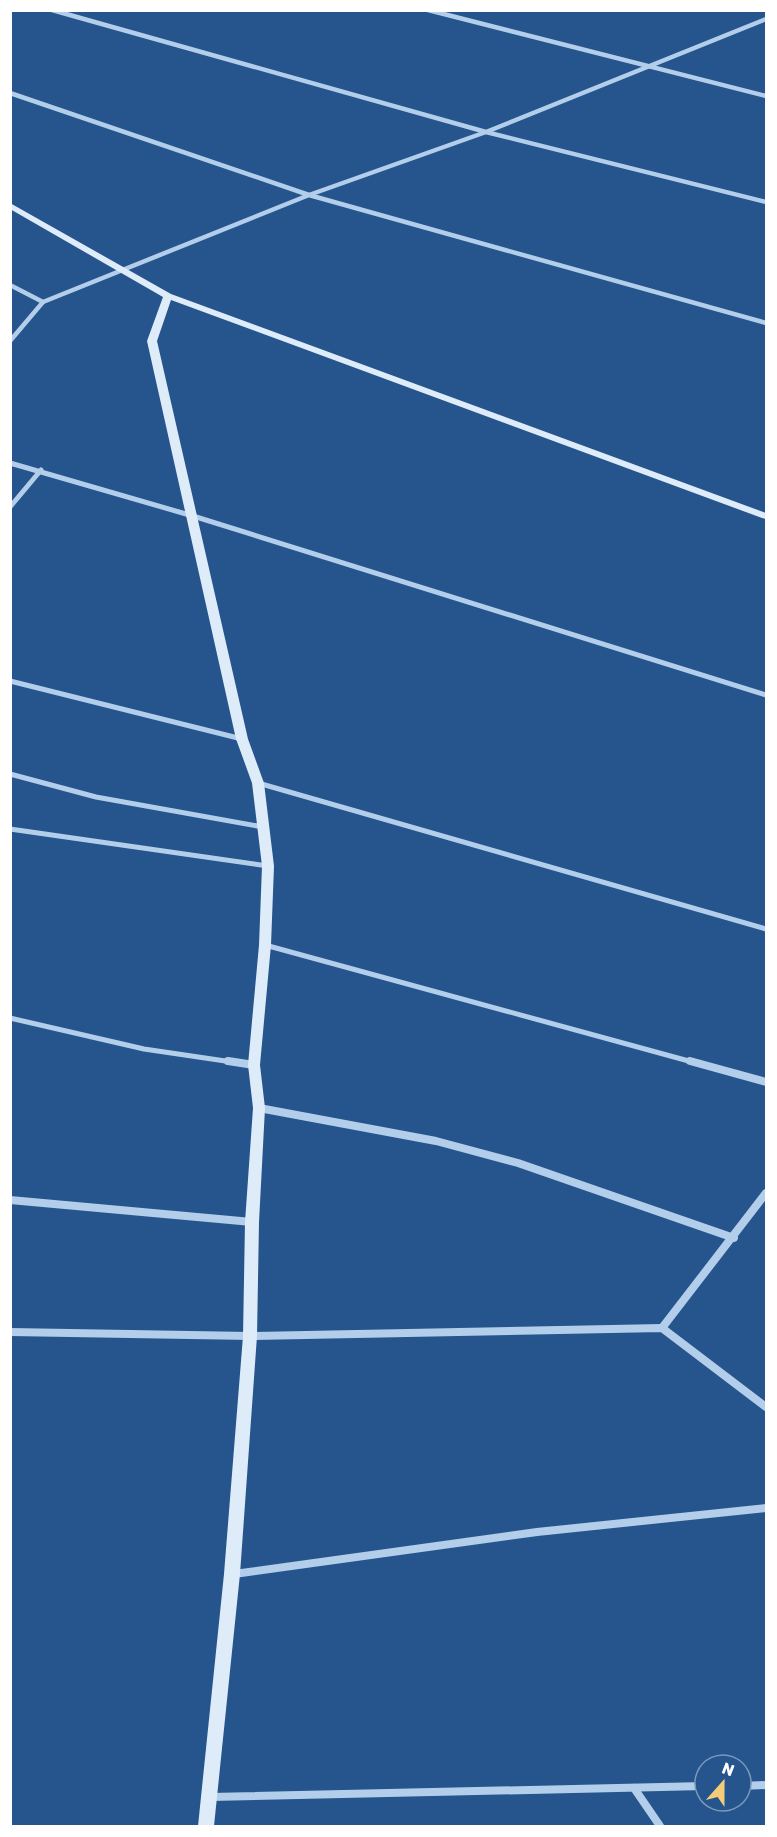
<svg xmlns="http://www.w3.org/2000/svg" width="777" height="1837" viewBox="0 0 777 1837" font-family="Rubik,sans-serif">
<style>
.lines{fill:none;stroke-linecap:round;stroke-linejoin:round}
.street-far2{stroke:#b3ceeb;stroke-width:4.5}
.street-far1{stroke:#b3ceeb;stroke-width:5}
.street{stroke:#b3ceeb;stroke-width:8}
.secondary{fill:#deebf9;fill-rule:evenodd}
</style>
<rect width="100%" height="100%" fill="#25558c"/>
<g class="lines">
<g class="street-far2">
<path d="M 52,10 L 486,132 L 766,202"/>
<path d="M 428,10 L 766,96"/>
<path d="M 10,93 L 309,195 L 766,323"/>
<path d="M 10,285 L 43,302"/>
<path d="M 10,341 L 43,302 L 309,195 L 486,132 L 766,19"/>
<path d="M 10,463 L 13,464"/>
</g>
<g class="street-far1">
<path d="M 10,463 L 193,516 L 766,695"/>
<path d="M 10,507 L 41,470"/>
<path d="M 10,681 L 242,739"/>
<path d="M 10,774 L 96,797 L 263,827"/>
<path d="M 258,783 L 766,929"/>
<path d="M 10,829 L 268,866"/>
<path d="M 265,945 L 696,1063"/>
<path d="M 10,1018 L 144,1049 L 239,1063"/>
</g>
<g class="street">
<path d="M 228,1061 L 254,1065"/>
<path d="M 690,1061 L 766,1082"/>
<path d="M 259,1108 L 436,1141 L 518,1163 L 734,1238"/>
<path d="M 10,1200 L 252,1222"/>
<path d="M 662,1328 L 766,1193"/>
<path d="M 10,1332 L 250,1336 L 662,1328 L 766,1407"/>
<path d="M 234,1574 L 537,1532 L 766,1508"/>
<path d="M 741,1786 L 766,1785"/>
<path d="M 634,1788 L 660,1826"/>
<path d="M 211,1797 L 705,1786"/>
</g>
<path class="secondary" d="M 10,203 L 171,294 L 766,513 L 766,519 L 762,518 L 171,300 L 157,341 L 248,739 L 264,783 L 274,866 L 271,945 L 260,1065 L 265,1108 L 259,1222 L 257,1336 L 240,1574 L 214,1826 L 198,1826 L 224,1574 L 243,1336 L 245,1222 L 253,1108 L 248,1065 L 259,945 L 262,866 L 252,783 L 236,739 L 147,341 L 163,297 L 10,209 Z"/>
</g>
<rect width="777" height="1837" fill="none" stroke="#ffffff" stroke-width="24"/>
<g transform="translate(723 1783) rotate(21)"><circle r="28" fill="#25558c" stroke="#7c99ba" stroke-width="1.5"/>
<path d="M0-4.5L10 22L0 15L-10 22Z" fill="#f5cc77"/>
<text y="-9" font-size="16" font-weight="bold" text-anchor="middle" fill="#ffffff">N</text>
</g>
</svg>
